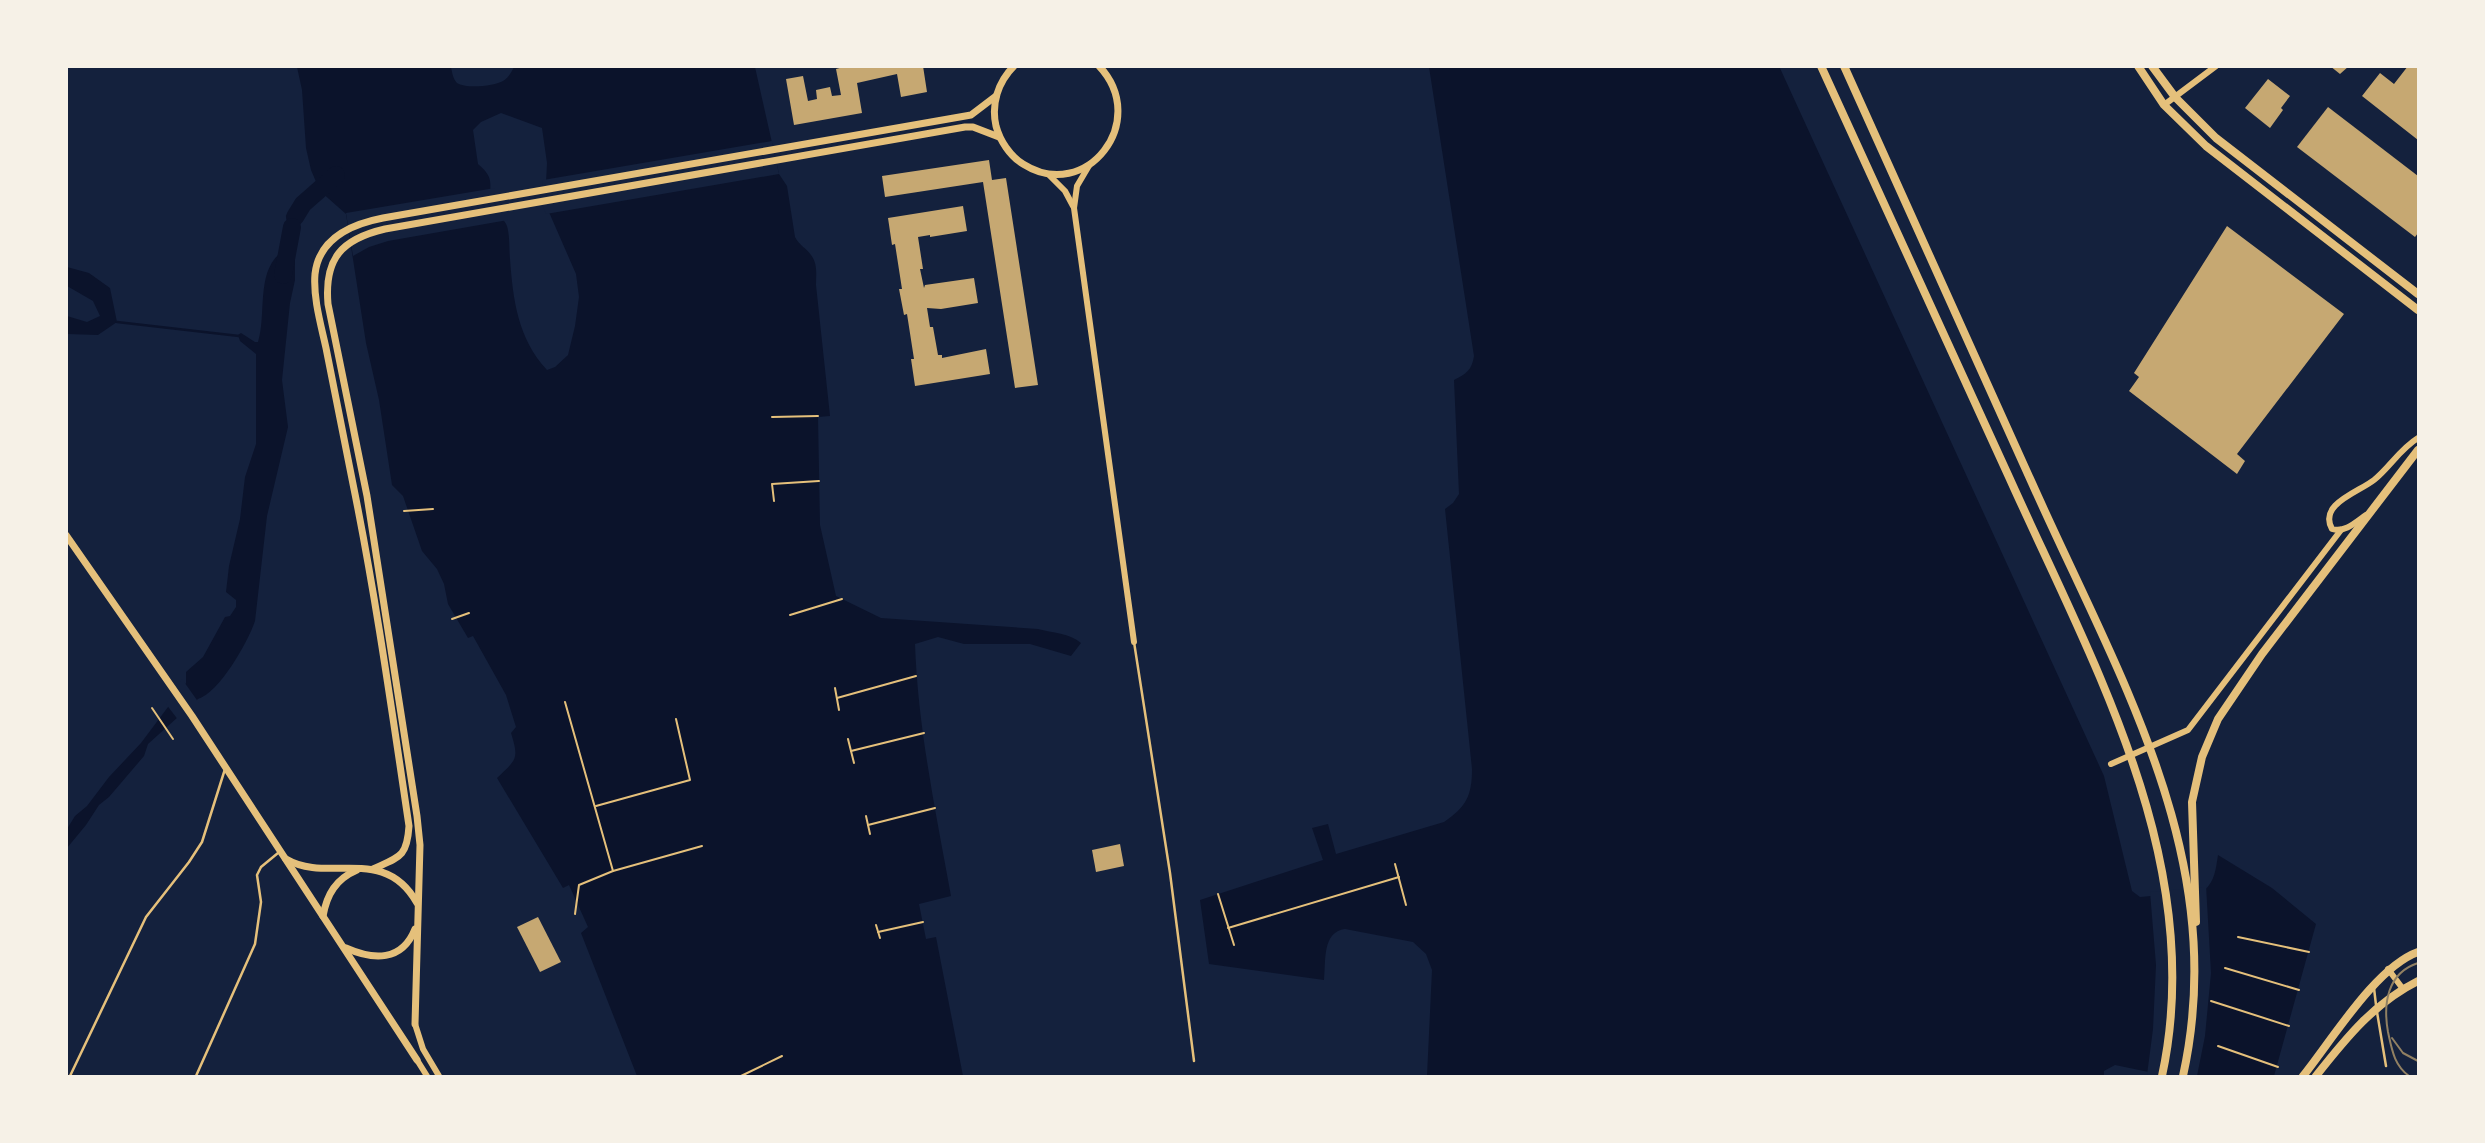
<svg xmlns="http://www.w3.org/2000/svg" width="2485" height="1143" viewBox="0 0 2485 1143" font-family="'IBM Plex Sans',sans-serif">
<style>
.water{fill:#0b132b;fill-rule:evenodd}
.pier{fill:#14213d}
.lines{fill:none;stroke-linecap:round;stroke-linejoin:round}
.stream{stroke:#0b132b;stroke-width:2.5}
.river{stroke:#0b132b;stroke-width:18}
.building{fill:#c6a872}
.path{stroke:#e5c07b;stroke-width:2}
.service{stroke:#e5c07b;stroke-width:2.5}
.minor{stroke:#e5c07b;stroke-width:6}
.tertiary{stroke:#e5c07b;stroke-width:7}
.secondary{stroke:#e5c07b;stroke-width:8}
.tram{stroke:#918062;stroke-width:2}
</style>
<rect width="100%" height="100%" fill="#14213d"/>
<g class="water">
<path d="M 1779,66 L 2104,776 L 2132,891 L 2140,897 L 2204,891 C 2215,881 2216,868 2218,855 L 2272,888 L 2316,924 L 2274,1076 L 2168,1076 L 2115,1065 L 2104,1071 L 2104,1076 L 1427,1076 L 1432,970 L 1426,954 L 1413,942 L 1345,929 C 1322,932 1326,961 1324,980 L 1209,964 L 1200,900 L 1323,860 L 1312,828 L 1328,824 L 1336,854 L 1444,822 C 1466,807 1472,796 1472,769 L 1445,509 L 1453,503 L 1459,494 L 1454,380 C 1466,374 1472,370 1474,356 L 1429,67 Z"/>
<path d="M 297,67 L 451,67 C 452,72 453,79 457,83 C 466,89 495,86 503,81 C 509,77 511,73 514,67 L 755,67 L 779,174 L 787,186 L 795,237 C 799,245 806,248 811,255 C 818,264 816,275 816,285 L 830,416 L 818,417 L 820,525 L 836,596 L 881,618 L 1038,629 C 1052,633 1070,633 1081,643 L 1071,656 L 1030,644 L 964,644 L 938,637 L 915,644 C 918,729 936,813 951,896 L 919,904 L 926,939 L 936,937 L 963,1076 L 637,1076 L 581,933 L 588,927 L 569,885 L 563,888 L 497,778 C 517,759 519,759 511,733 L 516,727 L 506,695 L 473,636 L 468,638 L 448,604 L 444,584 L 437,569 L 422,551 L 403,496 L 392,485 L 379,400 L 366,343 L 346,214 L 320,191 L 311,170 L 306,148 L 302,90 ZM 501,113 L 542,128 L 547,163 L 545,203 L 576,274 L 579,297 L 575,326 L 568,355 L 555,367 L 547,370 C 518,339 513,300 510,259 C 509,249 510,236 507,226 C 504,218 494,212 492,203 C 487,184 497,180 478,164 L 473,130 L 481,122 Z"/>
<path d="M 283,251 L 287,251 L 295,260 L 295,280 L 290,303 L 282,380 L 288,427 L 267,516 L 255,621 C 248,642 219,693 198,699 L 148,744 L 144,756 L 109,797 L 99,805 L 86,825 L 67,848 L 67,829 L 75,816 L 87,806 L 109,777 L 141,743 L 186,683 L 186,672 L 203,657 L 225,617 L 230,616 L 236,607 L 236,600 L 226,592 L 229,566 L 240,519 L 245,477 L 256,444 L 256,354 L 240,341 L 238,335 L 241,333 L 255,342 L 258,342 C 267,314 255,270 283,251 Z"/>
<path d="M 67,267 L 89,273 L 110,288 L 117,322 L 98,335 L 67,334 L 67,316 L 87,322 L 100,316 L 93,301 L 67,286 Z"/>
</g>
<g class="pier">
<path d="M 772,141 L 779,174 L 546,214 L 542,204 L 543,180 Z"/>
<path d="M 495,188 L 495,203 L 508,220 L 388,241 L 369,247 L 353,256 L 346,213 Z"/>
<path d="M 182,679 L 199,703 L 179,721 L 166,704 Z"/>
<path d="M 2206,885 L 2211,973 L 2205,1036 L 2197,1076 L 2147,1075 L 2153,1029 L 2156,965 L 2150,892 L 2203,887 Z"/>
</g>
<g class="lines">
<path class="stream" d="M 117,322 L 239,336"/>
<g class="river">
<path d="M 295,217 L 303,204 L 336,175"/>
<path d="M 283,275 L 292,227"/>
</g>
</g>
<g class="building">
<path d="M 847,66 L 923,66 L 927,92 L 901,97 L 897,74 L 857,83 L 862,113 L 794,125 L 786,79 L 803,76 L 808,101 L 817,99 L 816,90 L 830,87 L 832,96 L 841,95 L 836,69 Z"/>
<path d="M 2330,66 L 2349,66 L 2340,74 Z"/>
<path d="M 2408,66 L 2418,66 L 2418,140 L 2362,96 L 2380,73 L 2394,84 Z"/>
<path d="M 2268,79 L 2290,96 L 2281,108 L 2283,110 L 2270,128 L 2245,108 Z"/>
<path d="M 2328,107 L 2418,176 L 2418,233 L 2415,237 L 2297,147 Z"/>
<path d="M 989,160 L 992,180 L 1006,178 L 1038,385 L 1015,388 L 983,182 L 885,197 L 882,176 Z"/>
<path d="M 963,206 L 967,231 L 930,237 L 930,235 L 918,237 L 923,269 L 920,269 L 924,288 L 925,285 L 974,278 L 978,303 L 941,309 L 927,308 L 930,327 L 933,327 L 938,355 L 942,355 L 942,358 L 986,349 L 990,374 L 915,386 L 911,359 L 914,359 L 907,314 L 904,315 L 899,289 L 902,289 L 895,244 L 892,245 L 888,218 Z"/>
<path d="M 2227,226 L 2344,314 L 2237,454 L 2245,461 L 2237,474 L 2129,391 L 2139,377 L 2134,373 Z"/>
<path d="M 1120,844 L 1124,866 L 1096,872 L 1092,850 Z"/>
<path d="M 538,917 L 561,962 L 540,972 L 517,927 Z"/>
</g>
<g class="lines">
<g class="path">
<path d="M 772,417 L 818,416"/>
<path d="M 774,501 L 772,484 L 819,481"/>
<path d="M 404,511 L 433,509"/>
<path d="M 790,615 L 842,599"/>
<path d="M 452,619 L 469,613"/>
<path d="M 835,688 L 839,710"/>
<path d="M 837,698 L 916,676"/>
<path d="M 565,702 L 613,871"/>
<path d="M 152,708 L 173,739"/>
<path d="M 848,739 L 854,763"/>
<path d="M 851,751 L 924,733"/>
<path d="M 596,806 L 690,780 L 676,719"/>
<path d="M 866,816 L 870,834"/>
<path d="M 868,825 L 935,808"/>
<path d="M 1395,864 L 1406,905"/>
<path d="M 1218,894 L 1234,945"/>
<path d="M 575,914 L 579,885 L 613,871 L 702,846"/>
<path d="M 876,925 L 880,938"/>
<path d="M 1228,928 L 1399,877"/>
<path d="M 878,932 L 923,922"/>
<path d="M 2238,937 L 2309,952"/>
<path d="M 2225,968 L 2299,990"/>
<path d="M 2211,1001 L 2289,1026"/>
<path d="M 2218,1046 L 2278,1067"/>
<path d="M 741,1076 L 782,1056"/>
</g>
<g class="service">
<path d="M 1134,642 L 1170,873 L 1194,1061"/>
<path d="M 2374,988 L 2376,1005"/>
<path d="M 2377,1012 L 2386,1066"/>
<path d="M 70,1076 L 146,917 L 189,862 L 202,842 L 225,769"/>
<path d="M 196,1076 L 255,944 L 261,902 L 257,875 L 261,867 L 278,853"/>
</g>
<g class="minor">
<path d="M 2164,105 L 2216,66"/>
<path d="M 1090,164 L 1077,186 L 1074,208 L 1134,642"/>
<path d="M 1048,174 L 1065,191 L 1073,206"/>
<path d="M 2366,515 C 2356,522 2345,533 2332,529 C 2318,504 2359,492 2374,480 C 2390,467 2400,449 2418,438"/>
<path d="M 2111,764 L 2188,730 L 2341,530"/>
<path d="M 2388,969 L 2403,989"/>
<path d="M 415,1024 L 423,1049 L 439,1076"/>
<path d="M 417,1060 L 427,1076"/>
</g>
<g class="tertiary">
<path d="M 1014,66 C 998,82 991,104 996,126 C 1000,141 1010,156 1023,164 C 1086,204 1151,121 1099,66"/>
<path d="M 66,535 L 192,716 L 417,1060"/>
<path d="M 286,859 C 328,884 384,844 417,903"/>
<path d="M 373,869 C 400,857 407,857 409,826 C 392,712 376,597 353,484 C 344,439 335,393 326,348 C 321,325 313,298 315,274 C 319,238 352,224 383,218 L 971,115 L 996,96"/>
<path d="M 323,916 C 327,894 336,879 357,870"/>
<path d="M 346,948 C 373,960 402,962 415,929"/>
<path d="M 415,1024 L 420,845 L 417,816 L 367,496 L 328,304 C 324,258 342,239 385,229 L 965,127 L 973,127 L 999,137"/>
</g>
<g class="secondary">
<path d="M 1821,66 C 1884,203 1947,340 2009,477 C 2093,664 2208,864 2162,1076"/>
<path d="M 1844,66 C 1908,205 1970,344 2032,483 C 2117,674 2231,858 2183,1076"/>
<path d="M 2138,66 L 2164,105 L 2206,146 L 2418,310"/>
<path d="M 2152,66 L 2175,97 L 2216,138 L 2418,294"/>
<path d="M 2196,922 L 2192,802 L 2202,757 L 2218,719 L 2262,654 L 2418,450"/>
<path d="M 2303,1076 C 2332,1040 2376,967 2418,952"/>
<path d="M 2316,1076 C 2346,1038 2374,1003 2418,981"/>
</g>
<g class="tram">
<path d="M 2392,1038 L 2403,1053 L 2418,1061"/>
<path d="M 2409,1076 C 2394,1065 2392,1050 2388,1032 C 2383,1004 2387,973 2418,963"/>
</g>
</g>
<rect width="2485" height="1143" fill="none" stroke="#f6f1e7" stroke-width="136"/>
</svg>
